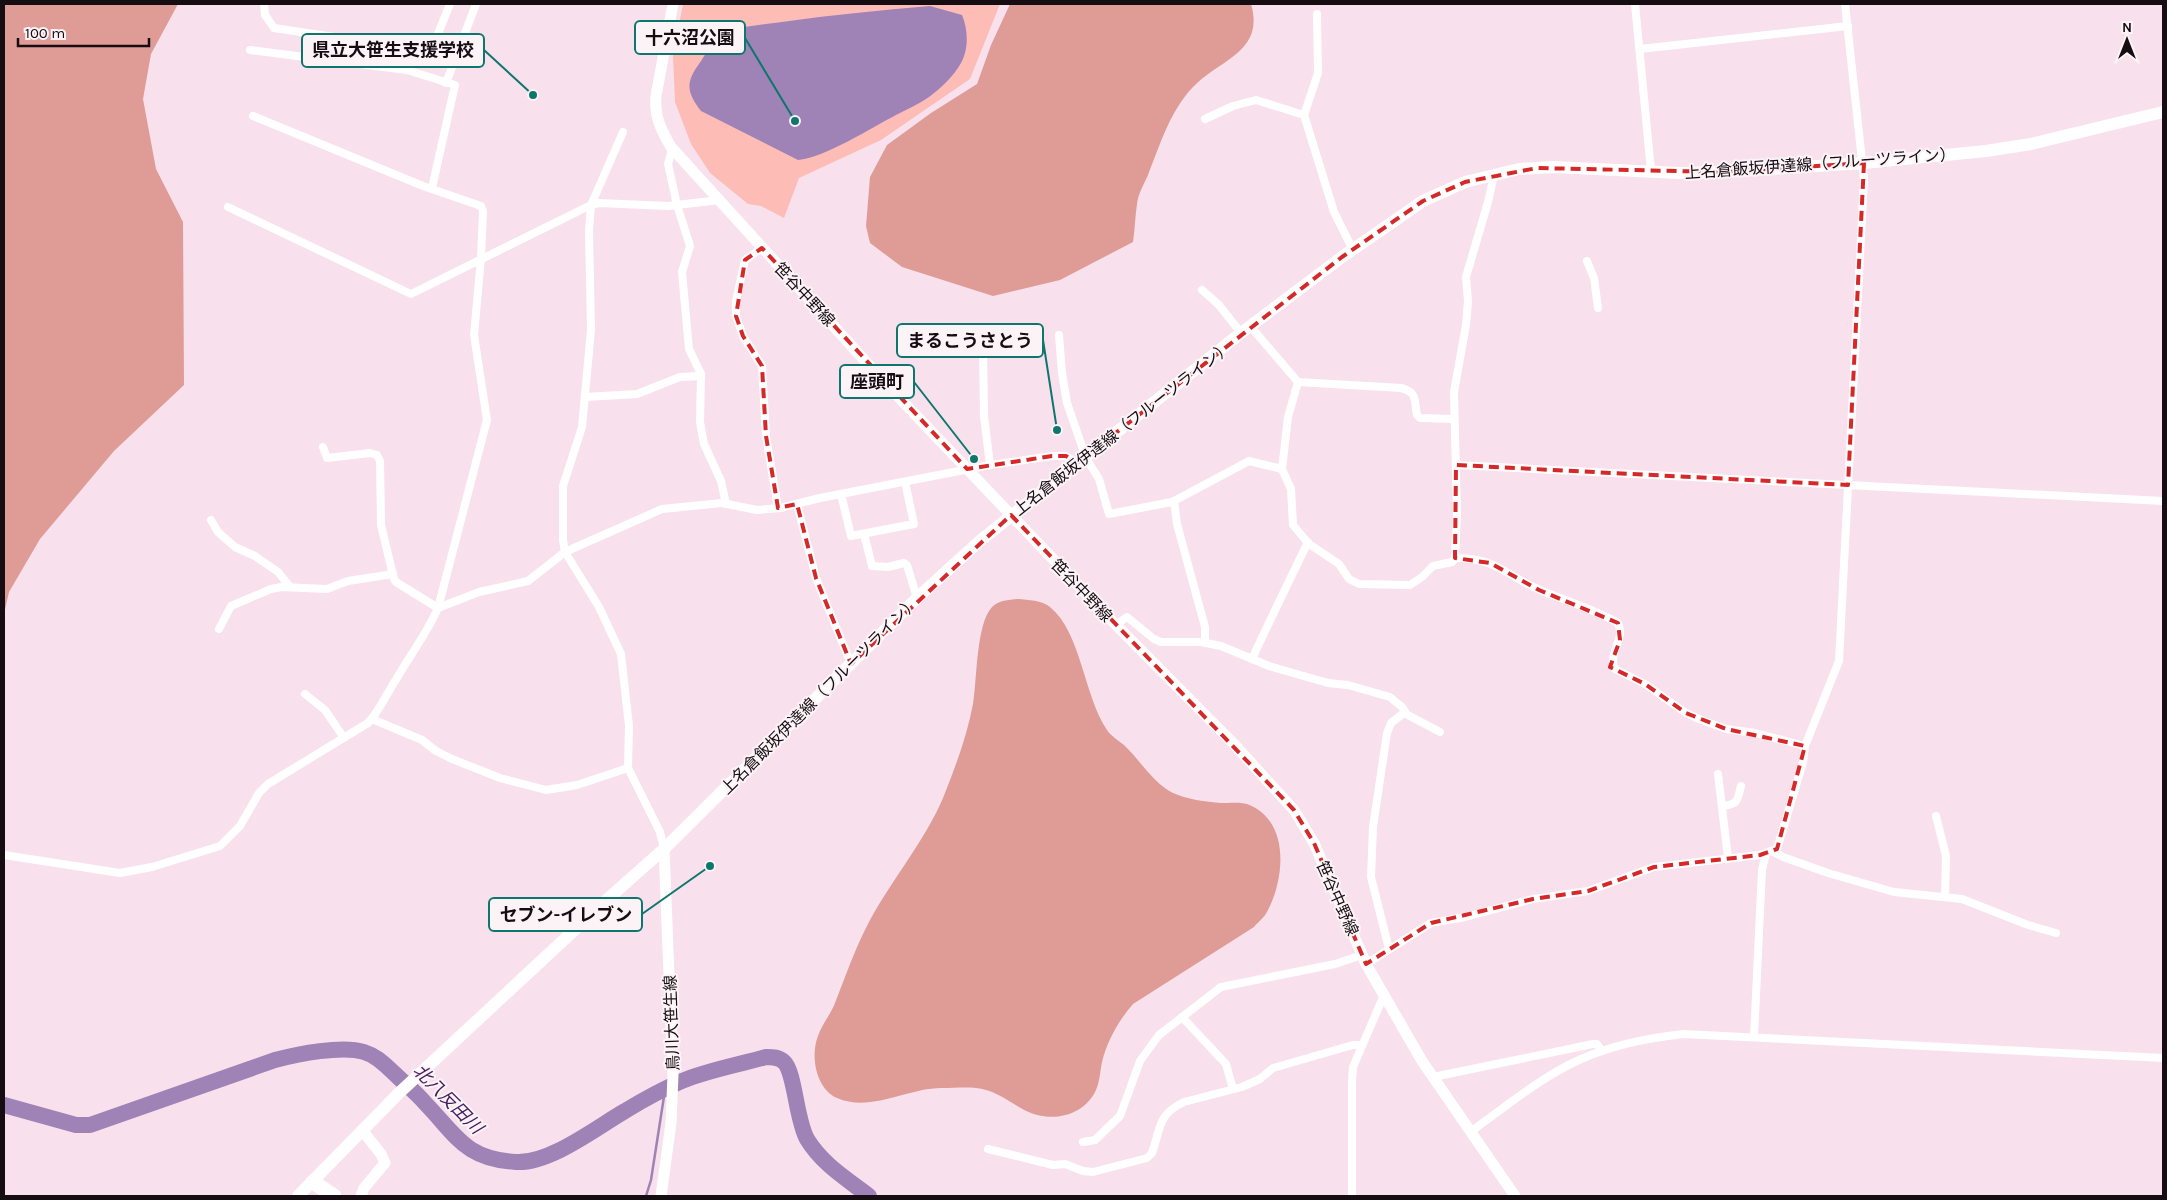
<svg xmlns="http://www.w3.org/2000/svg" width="2167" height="1200" viewBox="0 0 2167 1200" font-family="Karla,'Noto Sans JP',sans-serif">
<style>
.green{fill:#febcb6}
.forest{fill:#df9b96}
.water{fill:#9f82b6}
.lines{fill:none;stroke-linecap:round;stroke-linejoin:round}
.stream{stroke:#9f82b6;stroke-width:2.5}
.river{stroke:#9f82b6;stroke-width:16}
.street{stroke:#fff;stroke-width:8}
.secondary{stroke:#fff;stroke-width:11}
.primary{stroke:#fff;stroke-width:12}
.highway{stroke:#fff;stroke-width:15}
.marked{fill:none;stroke:#d62828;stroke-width:4;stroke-dasharray:10 6;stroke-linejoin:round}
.labels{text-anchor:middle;stroke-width:4;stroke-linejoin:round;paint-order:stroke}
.street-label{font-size:16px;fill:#150d11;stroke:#fcf3f7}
.water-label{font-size:18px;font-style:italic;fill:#451e5e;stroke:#fcf3f7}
.leader{fill:none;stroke:#0f766e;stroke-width:2}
.callout-dot{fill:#0f766e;stroke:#fcf3f7;stroke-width:2}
.callout{fill:#fcf3f7;stroke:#0f766e;stroke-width:2}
.callout-label{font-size:18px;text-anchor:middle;font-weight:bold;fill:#150d11}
</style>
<rect width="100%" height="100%" fill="#f8e1ec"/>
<path class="green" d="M 683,4 L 1000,4 L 970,79 L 881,140 L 799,178 L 784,218 L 761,206 L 748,204 L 710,173 L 691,144 L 675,102 L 673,55 Z"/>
<g class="forest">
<path d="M 4,4 L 178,4 L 151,54 L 143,99 L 156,169 L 183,222 L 184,385 L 114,451 L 40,539 L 9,592 L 4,614 Z"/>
<path d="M 1010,4 L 1251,4 C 1265,52 1220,59 1193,87 C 1170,111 1160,145 1148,175 C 1144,184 1138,194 1137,204 C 1135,217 1135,229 1133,242 L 1060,280 L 993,296 L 902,267 L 870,243 L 866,226 L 870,177 L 887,145 L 931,113 L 977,84 L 991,45 Z"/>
<path d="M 1018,599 C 1028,600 1042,600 1050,607 C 1081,632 1084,696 1107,730 C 1111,736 1118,740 1124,745 C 1140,760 1153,783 1173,793 C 1186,799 1206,802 1221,803 C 1229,803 1240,802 1247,804 C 1290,820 1285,877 1268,910 C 1265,917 1258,922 1254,927 L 1133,1004 C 1119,1020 1107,1041 1102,1062 C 1100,1071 1100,1081 1096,1090 C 1086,1112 1061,1121 1037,1115 C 1019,1110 1004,1095 986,1090 C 974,1086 956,1088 943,1088 C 909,1087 871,1113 837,1098 C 816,1089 810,1056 818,1036 C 822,1024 831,1014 835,1003 C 846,975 856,946 870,920 C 893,878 924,842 943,798 C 955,768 967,736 973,704 C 977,681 976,624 992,607 C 999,600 1008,600 1018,599 Z"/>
</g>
<path class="water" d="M 930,6 L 962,15 C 968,29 969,49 961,63 C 954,76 941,88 929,97 C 919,104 907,109 896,115 C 871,128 824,158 798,160 L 701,111 C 687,93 685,83 699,64 C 706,54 712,41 723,35 C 740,25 763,25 782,22 C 832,15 881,10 930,6 Z"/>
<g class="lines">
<path class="stream" d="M 646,1196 L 651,1180 L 665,1090"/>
<path class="river" d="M 4,1105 L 76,1125 L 90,1125 L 275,1060 C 298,1054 342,1045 364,1052 C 377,1056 385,1065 395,1074 C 405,1084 416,1092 425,1103 C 457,1136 465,1159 516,1162 C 550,1164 597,1127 625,1111 C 643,1100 663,1089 682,1081 C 709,1070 738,1065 766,1057 C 773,1057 779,1057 784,1062 C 795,1072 796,1120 807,1139 C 822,1164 847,1179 869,1196"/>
<g class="street">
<path d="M 264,4 L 265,15 L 274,28 L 414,49 L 435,41 L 450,4"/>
<path d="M 1635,4 L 1651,171"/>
<path d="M 1640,49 L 1848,26"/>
<path d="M 250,50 L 407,70 L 455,85 L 432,188"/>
<path d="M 446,83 L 476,4"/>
<path d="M 1304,115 L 1318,73 L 1317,14"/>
<path d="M 253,116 L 423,186 L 481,206 L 483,211 L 481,258 L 474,335 L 487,420 L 438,608 L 396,582 L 394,579 L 381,525 L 380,461 L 377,455 L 370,453 L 327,458 L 323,447"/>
<path d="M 1205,119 L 1233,106 L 1256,100 L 1304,115 L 1334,212 L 1353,250"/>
<path d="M 623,132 L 591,205 L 589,230 L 591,330 L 582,427 L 563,486 L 563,540 L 565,552 L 599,607 L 621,654 L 629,726 L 628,768 L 660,832 L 664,849"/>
<path d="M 672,149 L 668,164 L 677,205 L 690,246 L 682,272 L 689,349 L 701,374 L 700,422 L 704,444 L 721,481 L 726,504"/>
<path d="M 1494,175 L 1488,202 L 1466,277 L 1468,301 L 1466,325 L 1454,392 L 1457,514 L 1455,558 C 1498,558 1506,576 1540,590 C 1566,601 1593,609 1618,623 C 1626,640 1607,654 1615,669 L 1645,684 L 1686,713 L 1699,719 L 1726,729 L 1755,733 L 1805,746"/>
<path d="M 228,207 L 411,294 L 591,205 L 599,203 L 668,206 L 720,200"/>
<path d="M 762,248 L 745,260 L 736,301 L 736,316 L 743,336 L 762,366 L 766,436 L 778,508"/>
<path d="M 1587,261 L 1594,278 L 1598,308"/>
<path d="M 1202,290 L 1219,305 L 1241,333"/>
<path d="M 1251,327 L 1298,382"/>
<path d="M 1059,335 L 1062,373 L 1067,403 L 1086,458 L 1099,479 L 1109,514 L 1172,502 L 1249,461 L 1282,469"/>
<path d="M 983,348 L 984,416 L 990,465"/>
<path d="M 585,397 L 637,394 L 680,377 L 701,376"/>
<path d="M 1454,419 L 1420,418 L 1417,415 C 1414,401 1418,392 1401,388 L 1298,382 L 1288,417 L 1282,469 L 1291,489 L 1293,525 L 1309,544 L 1339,564 L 1349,579 L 1359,584 L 1410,585 L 1422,577 L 1433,566 L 1452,562 L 1455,558"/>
<path d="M 1456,465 L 2163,501"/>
<path d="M 841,494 L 851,536 L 914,524 L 905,482"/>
<path d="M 1174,501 L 1177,524 L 1205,627 L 1205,643"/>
<path d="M 797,504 L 816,578 L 851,664"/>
<path d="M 211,520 L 218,532 L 235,547 L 255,556 L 278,572 L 290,587"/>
<path d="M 864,534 L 872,566 L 888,567 L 904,563 L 907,565 L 917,598"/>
<path d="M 1116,625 L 1127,617 L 1154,639 L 1161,642 L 1201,642 L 1221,646 L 1269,666 L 1328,683 L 1348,685 L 1390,697 L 1403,708 L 1406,714 L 1440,732"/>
<path d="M 219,629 L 231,606 L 271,589 L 281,587 L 327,589 L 348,581 L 393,574"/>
<path d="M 1252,659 C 1270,620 1289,581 1308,542"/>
<path d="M 305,694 L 325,710 L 344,738"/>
<path d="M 372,719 L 422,740 L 436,751 L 452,759 L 500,778 L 546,790 L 577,785 L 628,768"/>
<path d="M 1718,774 L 1728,858"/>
<path d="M 1722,806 C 1739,804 1737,801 1741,786"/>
<path d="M 1936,816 L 1946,856 L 1945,896"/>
<path d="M 1772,851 L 1783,857 L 1828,873 L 1894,892 L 1962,899 L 2028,925 L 2056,933"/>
<path d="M 4,855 L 120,873 L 152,867 L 220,846 L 240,826 L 259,793 L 268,784 L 368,723 C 380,710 387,693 397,678 C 411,654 427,633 438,608 L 479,592 L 528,581 L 565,552 L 662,509 L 722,503 L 757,510 L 780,508 L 820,498 L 990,465 L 1052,456 L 1066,456 L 1077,463"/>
<path d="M 1389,949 L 1371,877 L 1373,827 L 1387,733 L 1391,723 L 1405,712"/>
<path d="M 1366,964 L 1431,923 L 1465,917 L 1533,899 L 1588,891 L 1654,867 L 1760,855 L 1777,849 L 1803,762 L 1805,746 L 1839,661 L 1864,179 L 1845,4"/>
<path d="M 1182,1017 L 1226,1064 L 1233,1089"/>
<path d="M 1754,1037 L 1762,870 L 1766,853"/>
<path d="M 1433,1077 L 1593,1044 L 1597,1044 L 1602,1051"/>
<path d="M 1470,1132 C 1504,1108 1541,1077 1579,1060 C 1612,1045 1647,1038 1683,1034 L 2163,1058"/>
<path d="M 1083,1142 L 1095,1140 L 1120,1116 L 1140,1061 L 1159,1035 L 1221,987 L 1335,964 L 1362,955"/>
<path d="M 988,1149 L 1053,1165 L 1065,1164 L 1083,1171 L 1093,1172 L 1147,1158 L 1152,1153 C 1161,1128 1157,1115 1184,1102 L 1242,1087 L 1260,1079 L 1273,1068 L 1353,1045 L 1362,1045"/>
<path d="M 1352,1196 L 1352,1080 L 1353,1067 L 1384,995"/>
</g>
<g class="secondary">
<path d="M 673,4 L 656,96 C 654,116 661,130 671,147 L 887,385 L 1116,625 L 1233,743 L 1294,810 L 1314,843 L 1366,964 L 1422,1061 L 1515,1196"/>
<path d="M 361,1196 L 364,1188 L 385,1163 L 381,1154 L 362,1130"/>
<path d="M 661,1196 L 671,1123 L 673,1075 L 664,849"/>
</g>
<path class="primary" d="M 298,1196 L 399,1093 L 611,896 L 664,849 L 917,598 L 981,540 L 1241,333 L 1342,257 L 1423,201 L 1465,182 L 1519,169 L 1554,167 L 1679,173 L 1723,172 L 1864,163 L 1986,151 L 2031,144 L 2163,112"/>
<path class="highway" d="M 313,1182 L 334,1196"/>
</g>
<path class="marked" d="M 1864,163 L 1848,485 L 1456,465 L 1455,558 L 1490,563 L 1539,590 L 1618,623 L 1620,640 L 1610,667 L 1645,684 L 1686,713 L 1726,729 L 1805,746 L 1777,849 L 1760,855 L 1654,867 L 1588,891 L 1533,899 L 1431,923 L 1366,964 L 1314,843 L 1294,810 L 1011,515 L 851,664 L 816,578 L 797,504 L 778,508 L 766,436 L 762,366 L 743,336 L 736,316 L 745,260 L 762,248 L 967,469 L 1052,456 L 1066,456 L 1077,463 L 1342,257 L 1423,201 L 1465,182 L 1537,168 L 1723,172 Z"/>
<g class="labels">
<g class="street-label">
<text transform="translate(1820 163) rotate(-4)" y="6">上名倉飯坂伊達線（フルーツライン）</text>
<text transform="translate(805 294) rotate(47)" y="6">笹谷中野線</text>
<text transform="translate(1122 428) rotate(-38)" y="6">上名倉飯坂伊達線（フルーツライン）</text>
<text transform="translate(1082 590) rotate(46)" y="6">笹谷中野線</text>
<text transform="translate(819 695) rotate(-45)" y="6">上名倉飯坂伊達線（フルーツライン）</text>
<text transform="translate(1338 898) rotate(66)" y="6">笹谷中野線</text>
<text transform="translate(671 1023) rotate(-92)" y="6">鳥川大笹生線</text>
</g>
<g class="water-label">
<text transform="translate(448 1099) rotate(45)" y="6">北八反田川</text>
</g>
</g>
<path class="leader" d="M795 121L745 38M533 95L484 50M1057 430L1043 340M974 459L914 382M710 866L642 914"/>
<g class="callout-dot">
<circle cx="795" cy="121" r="5"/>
<circle cx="533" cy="95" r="5"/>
<circle cx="1057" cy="430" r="5"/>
<circle cx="974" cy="459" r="5"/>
<circle cx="710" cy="866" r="5"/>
</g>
<g class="callout">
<rect x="635" y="21" width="110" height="33" rx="5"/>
<rect x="302" y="34" width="182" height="33" rx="5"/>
<rect x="897" y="324" width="146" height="33" rx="5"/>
<rect x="840" y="365" width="74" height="33" rx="5"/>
<rect x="489" y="898" width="153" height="33" rx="5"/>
</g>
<g class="callout-label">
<text x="690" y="44">十六沼公園</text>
<text x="393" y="56">県立大笹生支援学校</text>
<text x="970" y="347">まるこうさとう</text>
<text x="877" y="388">座頭町</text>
<text x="566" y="921">セブン-イレブン</text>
</g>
<rect width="2167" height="1200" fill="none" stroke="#150d11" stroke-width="10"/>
<g transform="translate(2127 40)" stroke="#fcf3f7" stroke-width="4" paint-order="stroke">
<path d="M0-4L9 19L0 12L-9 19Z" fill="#150d11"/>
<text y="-8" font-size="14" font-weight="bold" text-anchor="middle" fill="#150d11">N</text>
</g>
<path d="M18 38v8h131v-8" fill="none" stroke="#150d11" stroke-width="2.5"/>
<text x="25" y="38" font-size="15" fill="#150d11" stroke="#fcf3f7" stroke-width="4" paint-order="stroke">100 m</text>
</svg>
